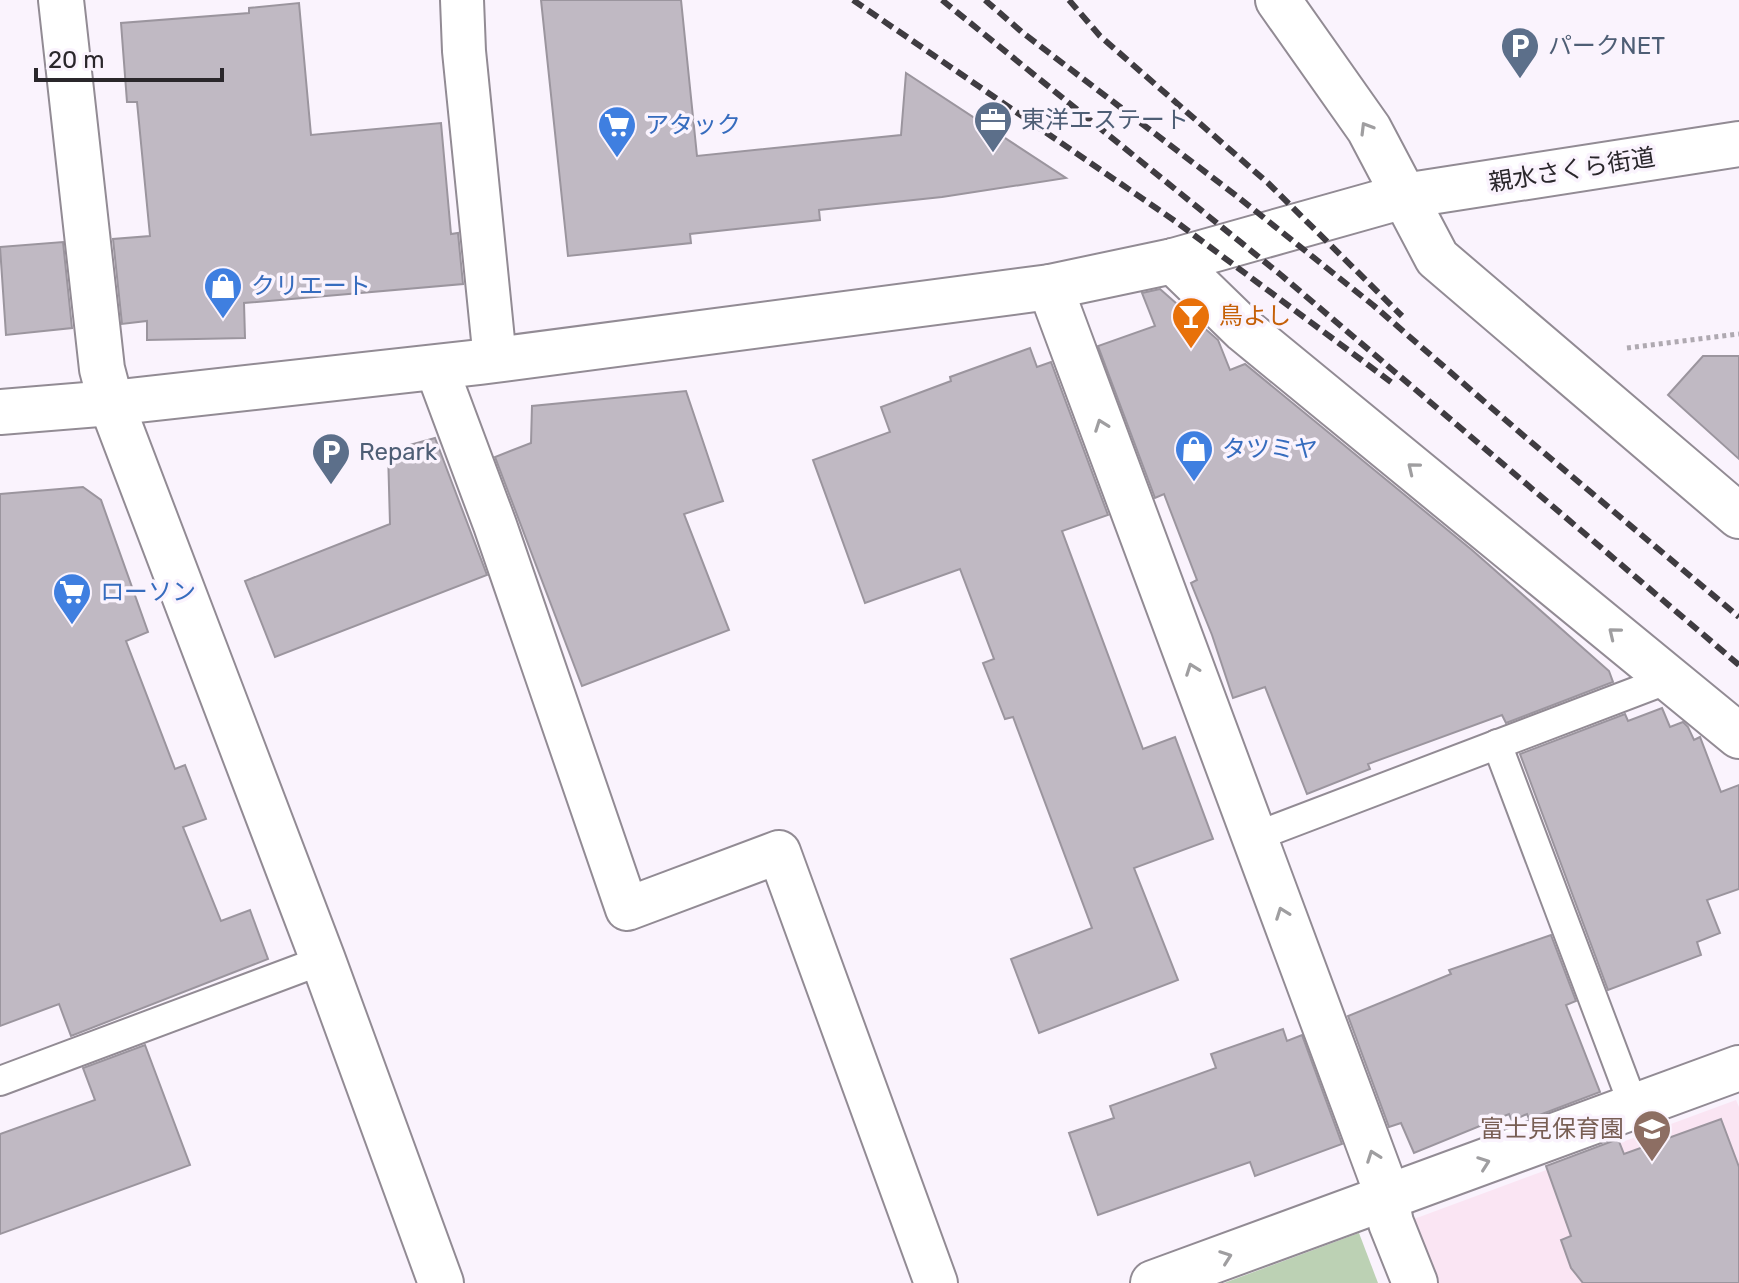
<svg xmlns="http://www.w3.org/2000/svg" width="1739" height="1283" viewBox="0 0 1739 1283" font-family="Rubik,'Noto Sans JP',sans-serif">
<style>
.education{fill:#fae5f3}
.green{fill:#bcd1b4}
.building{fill:#c0b9c3;stroke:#9b959e;stroke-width:2}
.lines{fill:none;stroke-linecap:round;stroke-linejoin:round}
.service-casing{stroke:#928b94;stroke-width:32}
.pedestrian-casing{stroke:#928b94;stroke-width:46}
.minor-casing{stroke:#928b94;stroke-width:48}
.tertiary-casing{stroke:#928b94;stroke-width:48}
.path{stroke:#afa9b1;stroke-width:5;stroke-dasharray:4 4;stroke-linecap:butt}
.service{stroke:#fff;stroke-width:28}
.pedestrian{stroke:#fff;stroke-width:42}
.minor{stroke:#fff;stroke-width:44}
.tertiary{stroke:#fff;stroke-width:44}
.rail{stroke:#3f3c41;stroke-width:6;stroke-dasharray:12 6;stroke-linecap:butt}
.oneway{stroke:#9f9ea0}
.labels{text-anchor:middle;stroke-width:7;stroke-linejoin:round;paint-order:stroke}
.service-label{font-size:24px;fill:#4e5e75;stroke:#faf3fd;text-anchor:start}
.shop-label{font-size:24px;fill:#366cbe;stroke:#faf3fd;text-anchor:start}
.street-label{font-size:24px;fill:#2a272b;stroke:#faf3fd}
.food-label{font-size:24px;fill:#c56008;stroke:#faf3fd;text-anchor:start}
.education-label{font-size:24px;fill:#785e54;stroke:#faf3fd;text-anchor:end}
</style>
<rect width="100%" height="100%" fill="#faf3fd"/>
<path class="education" d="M 1736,1100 L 1739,1107 L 1739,1283 L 1439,1283 L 1414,1219 Z"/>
<path class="green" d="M 1359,1233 L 1378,1283 L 1224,1283 Z"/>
<g class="building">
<path d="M 541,0 L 681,0 L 697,156 L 901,135 L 906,73 L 1066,178 L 942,197 L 819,210 L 820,220 L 690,234 L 691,243 L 568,256 Z"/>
<path d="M 299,3 L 311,135 L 441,123 L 451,234 L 458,233 L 463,284 L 244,303 L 245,338 L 147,340 L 147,321 L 122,324 L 113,239 L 150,236 L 137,102 L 127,102 L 121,23 L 249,13 L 249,8 Z"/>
<path d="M 63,242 L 72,328 L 6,335 L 0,247 Z"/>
<path d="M 1160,289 L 1218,340 L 1230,370 L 1245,364 L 1472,550 L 1609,671 L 1613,682 L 1506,723 L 1502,715 L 1368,764 L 1370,769 L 1307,794 L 1265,687 L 1233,698 L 1212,635 L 1191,583 L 1197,580 L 1164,494 L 1155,498 L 1098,346 L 1155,326 L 1142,293 Z"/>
<path d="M 1030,348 L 1037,367 L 1051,362 L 1108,515 L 1062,531 L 1143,749 L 1175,737 L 1213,839 L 1134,868 L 1178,980 L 1039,1033 L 1011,959 L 1092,928 L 1013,717 L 1005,719 L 983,663 L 994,659 L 960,569 L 865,603 L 813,460 L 890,432 L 881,407 L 951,381 L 950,377 Z"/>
<path d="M 1703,356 L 1739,356 L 1739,459 L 1668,395 Z"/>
<path d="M 686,391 L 723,501 L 684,514 L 729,630 L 582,686 L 495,457 L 531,443 L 532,406 Z"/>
<path d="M 435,438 L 487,575 L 275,657 L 245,581 L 390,524 L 388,451 Z"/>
<path d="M 83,487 L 101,500 L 148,632 L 126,641 L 175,769 L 185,765 L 206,819 L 183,827 L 221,921 L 250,910 L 268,959 L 71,1036 L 59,1004 L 0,1026 L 0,494 Z"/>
<path d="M 1662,708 L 1670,727 L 1683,722 L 1688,727 L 1694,740 L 1700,737 L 1721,792 L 1739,785 L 1739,889 L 1707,900 L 1720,933 L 1697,942 L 1701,955 L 1608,990 L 1520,754 L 1625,714 L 1628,721 Z"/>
<path d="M 1551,935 L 1576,1001 L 1566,1005 L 1600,1092 L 1529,1119 L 1527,1114 L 1512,1121 L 1509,1114 L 1414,1153 L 1401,1123 L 1389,1127 L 1348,1016 L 1451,974 L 1449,970 Z"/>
<path d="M 1283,1029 L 1287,1041 L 1302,1035 L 1342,1144 L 1255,1176 L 1250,1162 L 1098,1215 L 1069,1133 L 1114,1118 L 1110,1106 L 1216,1068 L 1211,1054 Z"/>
<path d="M 145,1045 L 190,1165 L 0,1234 L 0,1134 L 95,1100 L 83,1068 Z"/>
<path d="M 1721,1119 L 1739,1167 L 1739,1283 L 1583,1283 L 1571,1268 L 1561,1240 L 1571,1236 L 1546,1166 L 1618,1139 L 1624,1154 Z"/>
</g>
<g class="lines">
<defs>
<g id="service">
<path d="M 1497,744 L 1634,1107"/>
<path d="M 1254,837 L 1669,679"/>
<path d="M 0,1081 L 323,960"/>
</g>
<g id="pedestrian">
<path d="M 462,0 L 464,51 L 495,360"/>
<path d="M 436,367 L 495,525 L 627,909 L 779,852 L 936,1283"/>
</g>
<g id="minor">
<path d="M 61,0 L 102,369 L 111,403"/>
<path d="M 1278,0 L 1369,129 L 1437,258 L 1739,516"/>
<path d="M 1173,261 L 1244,330 L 1739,736"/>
<path d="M 1050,287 L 1382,1180 L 1391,1223 L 1415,1283"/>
<path d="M 1153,1283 L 1739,1068"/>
</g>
<g id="tertiary">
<path d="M 111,403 L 323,960 L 441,1283"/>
<path d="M 0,412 L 111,403 L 480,362 L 1050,287 L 1173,261 L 1404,196 L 1739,144"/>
</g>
</defs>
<use href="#service" class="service-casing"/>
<use href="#pedestrian" class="pedestrian-casing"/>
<use href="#minor" class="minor-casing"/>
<use href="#tertiary" class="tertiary-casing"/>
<path class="path" d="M 1627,348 L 1739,334"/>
<use href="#service" class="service"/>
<use href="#pedestrian" class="pedestrian"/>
<use href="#minor" class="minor"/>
<use href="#tertiary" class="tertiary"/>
<g class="rail">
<path d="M 853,0 L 1175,221 L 1395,385"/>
<path d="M 942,0 L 1281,275 L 1739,665"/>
<path d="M 985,0 L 1023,33 L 1238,197 L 1373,305 L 1524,436 L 1739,617"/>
<path d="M 1069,0 L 1100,36 L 1268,183 L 1402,316"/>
</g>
</g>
<defs><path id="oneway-chevron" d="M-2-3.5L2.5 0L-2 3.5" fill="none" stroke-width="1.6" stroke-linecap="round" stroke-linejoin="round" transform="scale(2)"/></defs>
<g class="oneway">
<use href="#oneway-chevron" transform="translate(1366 128) rotate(-121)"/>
<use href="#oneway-chevron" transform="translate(1101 425) rotate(-110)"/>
<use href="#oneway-chevron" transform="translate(1413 468) rotate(-141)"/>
<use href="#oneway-chevron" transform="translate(1614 633) rotate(-141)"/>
<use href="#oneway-chevron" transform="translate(1192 669) rotate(-110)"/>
<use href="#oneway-chevron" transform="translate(1282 913) rotate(-110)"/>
<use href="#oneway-chevron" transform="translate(1373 1156) rotate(-110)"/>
<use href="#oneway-chevron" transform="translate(1484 1163) rotate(-20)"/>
<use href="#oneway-chevron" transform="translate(1226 1257) rotate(-20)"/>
</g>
<defs>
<symbol id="parking-pin" viewBox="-11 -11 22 30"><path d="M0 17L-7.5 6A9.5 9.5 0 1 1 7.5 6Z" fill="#5c6f8a" stroke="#faf3fd"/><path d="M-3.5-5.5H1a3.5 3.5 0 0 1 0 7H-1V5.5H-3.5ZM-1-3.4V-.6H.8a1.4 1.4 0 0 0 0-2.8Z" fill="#fff"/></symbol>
<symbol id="office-pin" viewBox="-11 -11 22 30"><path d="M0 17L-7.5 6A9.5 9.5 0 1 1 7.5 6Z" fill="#5c6f8a" stroke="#faf3fd"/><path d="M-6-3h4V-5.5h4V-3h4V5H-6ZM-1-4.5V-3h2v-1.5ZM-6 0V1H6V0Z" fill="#fff"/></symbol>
<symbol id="supermarket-pin" viewBox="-11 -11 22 30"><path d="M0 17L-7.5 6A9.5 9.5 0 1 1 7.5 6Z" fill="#3f7fe0" stroke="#faf3fd"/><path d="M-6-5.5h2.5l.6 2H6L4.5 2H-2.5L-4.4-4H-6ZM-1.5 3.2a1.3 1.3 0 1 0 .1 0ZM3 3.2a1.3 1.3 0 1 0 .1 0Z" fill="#fff"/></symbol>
<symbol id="shop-pin" viewBox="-11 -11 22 30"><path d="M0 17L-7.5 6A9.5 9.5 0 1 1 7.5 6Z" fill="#3f7fe0" stroke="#faf3fd"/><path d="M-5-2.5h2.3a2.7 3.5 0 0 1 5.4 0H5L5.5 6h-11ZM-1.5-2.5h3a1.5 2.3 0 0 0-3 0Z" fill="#fff"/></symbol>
<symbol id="bar-pin" viewBox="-11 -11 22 30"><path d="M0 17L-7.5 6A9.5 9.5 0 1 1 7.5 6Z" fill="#e8710a" stroke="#faf3fd"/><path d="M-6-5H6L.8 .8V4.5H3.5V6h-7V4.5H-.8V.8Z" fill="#fff"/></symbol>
<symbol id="school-pin" viewBox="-11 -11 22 30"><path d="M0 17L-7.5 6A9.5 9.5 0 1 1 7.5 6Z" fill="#8d6e63" stroke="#faf3fd"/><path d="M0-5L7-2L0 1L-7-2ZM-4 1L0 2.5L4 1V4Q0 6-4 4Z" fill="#fff"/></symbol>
</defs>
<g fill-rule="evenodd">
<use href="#parking-pin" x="1498" y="24" width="44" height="60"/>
<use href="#office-pin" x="971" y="98" width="44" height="60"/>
<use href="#supermarket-pin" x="595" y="103" width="44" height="60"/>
<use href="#shop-pin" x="201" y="264" width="44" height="60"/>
<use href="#bar-pin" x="1169" y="294" width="44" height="60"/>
<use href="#shop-pin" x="1172" y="427" width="44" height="60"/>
<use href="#parking-pin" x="309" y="430" width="44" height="60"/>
<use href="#supermarket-pin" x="50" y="570" width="44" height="60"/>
<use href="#school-pin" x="1630" y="1107" width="44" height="60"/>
</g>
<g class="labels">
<g class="service-label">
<text x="1548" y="54">パークNET</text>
<text x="1021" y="128">東洋エステート</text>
<text x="359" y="460">Repark</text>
</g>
<g class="shop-label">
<text x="645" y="133">アタック</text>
<text x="251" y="294">クリエート</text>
<text x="1222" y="457">タツミヤ</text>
<text x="100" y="600">ローソン</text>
</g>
<g class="street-label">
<text transform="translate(1572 170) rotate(-9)" y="8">親水さくら街道</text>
</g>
<g class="food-label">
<text x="1219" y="324">鳥よし</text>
</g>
<g class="education-label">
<text x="1624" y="1137">富士見保育園</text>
</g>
</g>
<path d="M36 68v12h186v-12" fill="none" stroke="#2a272b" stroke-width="4"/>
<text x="48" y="68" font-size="24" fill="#2a272b" stroke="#faf3fd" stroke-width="6" paint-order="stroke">20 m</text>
</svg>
